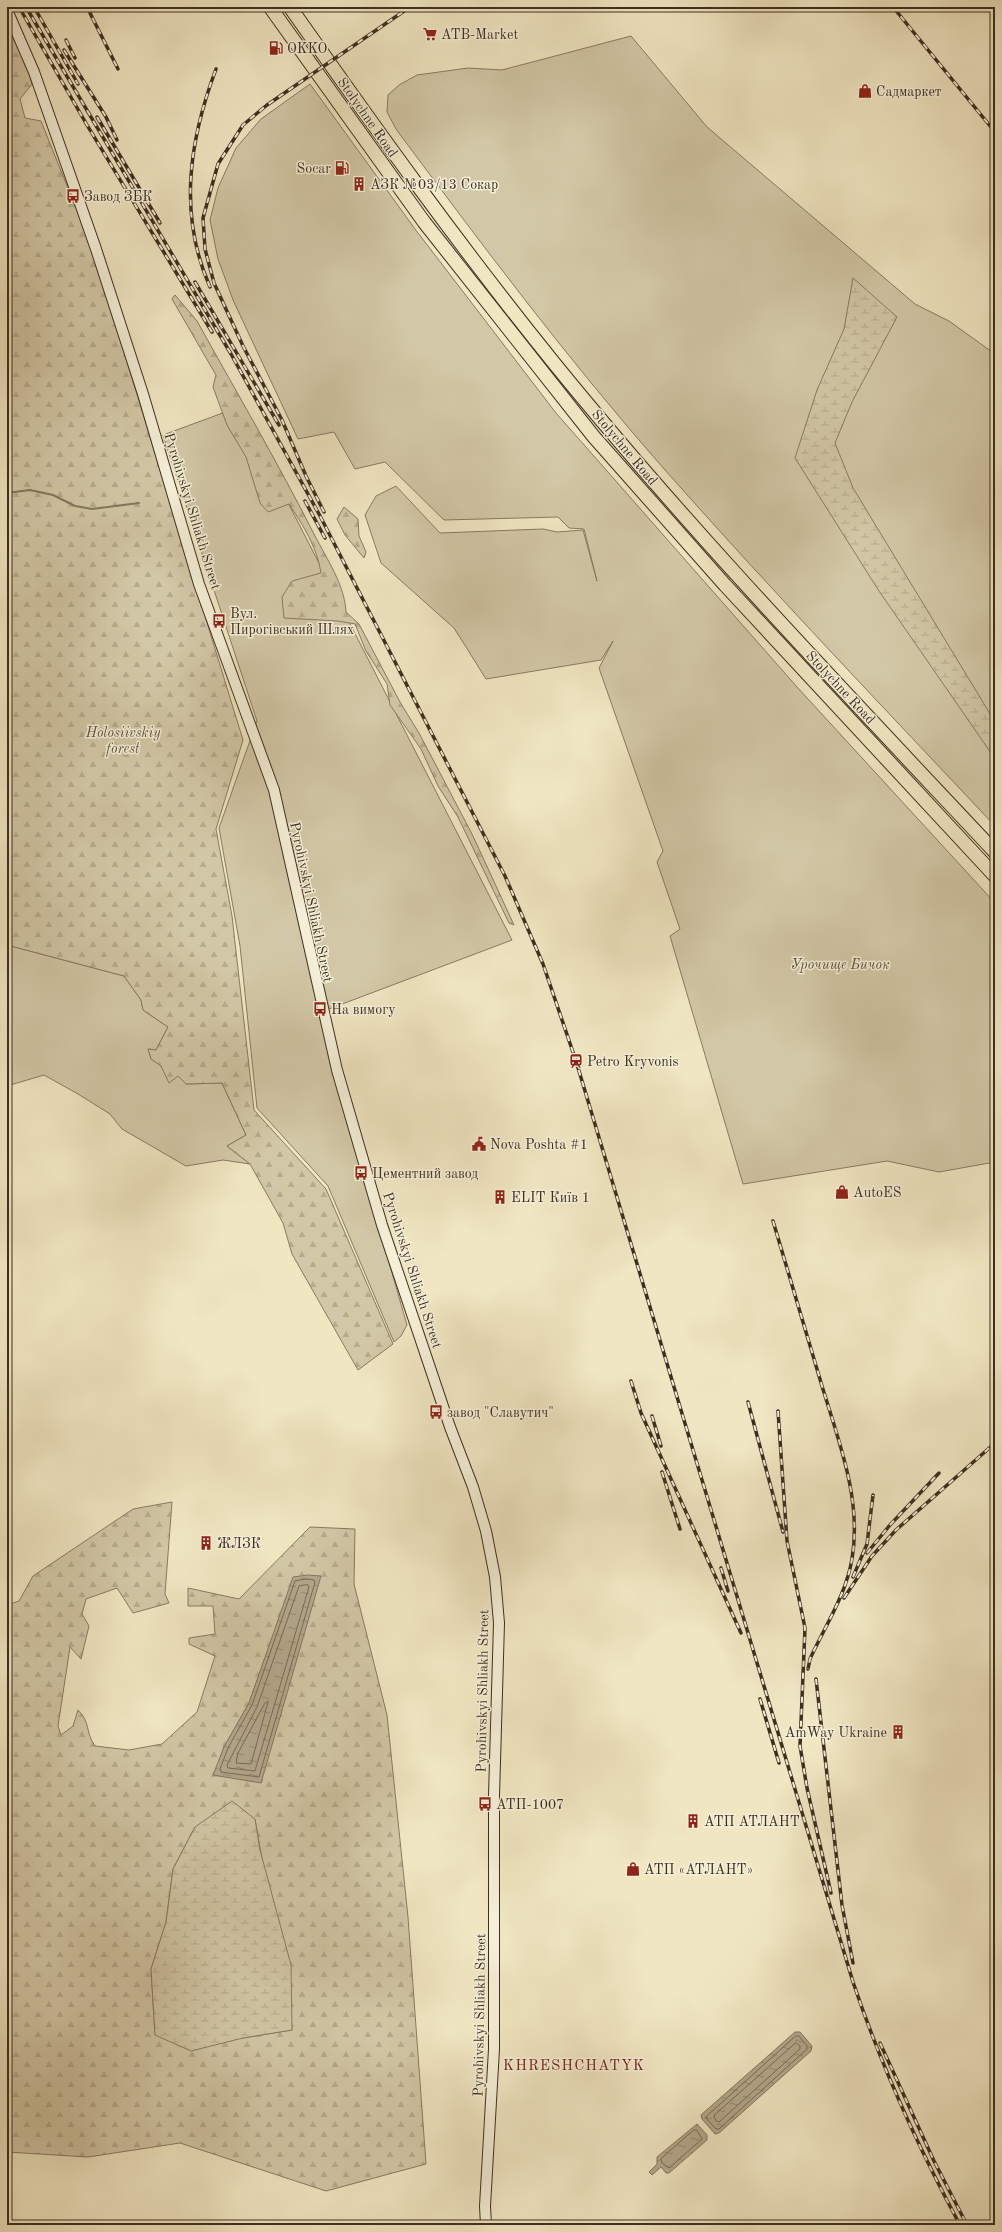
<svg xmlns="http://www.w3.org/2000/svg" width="1002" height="2232" viewBox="0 0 1002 2232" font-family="'Old Standard TT',serif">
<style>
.green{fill:#d2c7a6;stroke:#887a62}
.forest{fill:url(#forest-firs);stroke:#887a62;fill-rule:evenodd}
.wetland{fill:url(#wetland-marsh);stroke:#887a62}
.water{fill:url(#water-ripples);stroke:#847760}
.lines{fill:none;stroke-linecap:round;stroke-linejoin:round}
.shore{stroke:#786a55;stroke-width:1}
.stream{stroke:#847760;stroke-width:2}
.secondary-casing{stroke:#3e2e1f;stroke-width:12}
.highway-casing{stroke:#3e2e1f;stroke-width:15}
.secondary{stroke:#f5efd7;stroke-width:10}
.highway{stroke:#f0e6c2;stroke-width:13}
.rail-casing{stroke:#3e2e1f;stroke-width:3.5}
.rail{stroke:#f5efd7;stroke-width:2;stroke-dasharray:6;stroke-linecap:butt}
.labels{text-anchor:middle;stroke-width:3;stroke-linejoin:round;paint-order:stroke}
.poi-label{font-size:14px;fill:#3e2e1f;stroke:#f5efd7;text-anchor:start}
.street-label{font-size:14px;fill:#3e2e1f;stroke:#f5efd7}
.park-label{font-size:14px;font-style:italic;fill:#5c4d3a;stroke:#f5efd7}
.neighbourhood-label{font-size:15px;letter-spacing:1px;fill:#7a1f14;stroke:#f5efd7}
</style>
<defs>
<pattern id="forest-firs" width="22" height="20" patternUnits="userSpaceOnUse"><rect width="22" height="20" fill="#d2c7a6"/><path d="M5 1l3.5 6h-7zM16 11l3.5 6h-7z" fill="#b5ab8e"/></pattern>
<pattern id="wetland-marsh" width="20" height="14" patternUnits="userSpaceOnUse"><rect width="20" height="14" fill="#d2c7a6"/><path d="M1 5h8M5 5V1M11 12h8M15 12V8" fill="none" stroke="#b5ab8e"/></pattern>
<pattern id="water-ripples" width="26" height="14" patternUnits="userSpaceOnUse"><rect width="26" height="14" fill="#b3a78b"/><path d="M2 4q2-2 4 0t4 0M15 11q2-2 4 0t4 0" fill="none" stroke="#938871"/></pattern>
</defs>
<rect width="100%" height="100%" fill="#f0e6c2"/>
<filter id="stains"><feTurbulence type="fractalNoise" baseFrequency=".005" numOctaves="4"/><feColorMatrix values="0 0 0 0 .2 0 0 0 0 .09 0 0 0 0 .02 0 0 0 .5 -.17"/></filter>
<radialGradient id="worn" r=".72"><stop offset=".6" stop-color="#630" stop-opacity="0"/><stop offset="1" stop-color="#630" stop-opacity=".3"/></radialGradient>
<g class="green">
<path d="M 631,36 L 707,127 L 915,304 L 949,321 L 995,354 L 995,826 C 884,708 772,591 665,470 C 569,361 482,245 396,129 L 387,112 L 388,95 L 399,85 L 417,75 L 468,68 L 502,70 Z"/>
<path d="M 310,84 L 415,229 L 556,413 L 797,687 L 995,903 L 995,1162 L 939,1172 L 887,1161 L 743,1184 L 670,936 L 680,929 L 657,862 L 663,851 L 599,668 L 613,641 L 601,660 L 486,679 L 454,628 L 381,563 L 365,515 L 376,496 L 396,486 L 440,533 L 543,529 L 557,532 L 583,530 L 597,581 L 584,529 L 569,528 L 558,517 L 444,520 L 385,462 L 355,469 L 334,432 L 298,439 L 233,300 L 218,259 L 210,220 L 218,188 L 236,148 L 261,119 Z"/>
<path d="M 239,407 L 512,940 L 321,1012 L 334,1071 L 407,1325 L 401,1336 L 394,1342 L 328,1186 L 257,1108 L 240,946 L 219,828 L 257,721 L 163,435 Z"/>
<path d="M 7,945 L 124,976 L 141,1000 L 143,1010 L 168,1027 L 156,1050 L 149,1049 L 151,1059 L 178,1076 L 186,1084 L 222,1083 L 246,1135 L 227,1146 L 250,1164 L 223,1160 L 186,1166 L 122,1129 L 110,1114 L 78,1094 L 44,1075 L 7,1086 Z"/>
</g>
<g class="forest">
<path d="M 7,19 L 24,55 L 32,84 L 20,99 L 25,118 L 41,121 L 92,248 L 243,740 L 216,829 L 232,916 L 254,1110 L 326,1189 L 393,1344 L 358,1370 L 292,1254 L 283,1223 L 250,1164 L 227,1146 L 246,1135 L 222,1083 L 186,1084 L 178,1076 L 169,1083 L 161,1066 L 151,1059 L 148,1049 L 156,1050 L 168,1027 L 143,1010 L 141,1000 L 124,976 L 7,945 Z"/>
<path d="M 175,295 L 197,321 C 237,393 278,463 315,536 C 327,559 345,586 346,612 L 359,624 L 400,702 L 419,733 L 472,834 L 514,925 L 509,923 L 458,817 L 438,786 L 421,749 L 390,705 L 387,684 L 366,651 L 355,624 L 338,621 L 284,618 L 282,597 L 292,581 L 321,573 C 317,547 303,525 289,504 L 268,512 L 260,503 L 246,457 L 227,425 L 213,387 L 216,375 L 172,299 Z"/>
<path d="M 344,507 L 358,519 L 359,536 L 366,552 L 364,558 L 345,535 L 337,519 Z"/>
<path d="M 172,1502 L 165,1594 L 169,1603 L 133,1613 L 117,1588 L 86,1599 L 82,1614 L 89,1626 L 81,1659 L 70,1647 L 58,1726 L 61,1735 L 73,1726 L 78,1710 C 91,1723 85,1732 95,1746 L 129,1750 L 162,1744 L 197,1712 L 215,1656 L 189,1644 L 189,1638 L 215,1634 L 213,1606 L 188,1606 L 188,1588 L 239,1599 L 310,1527 L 355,1529 L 354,1584 L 387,1715 L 408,1917 L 426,2164 L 326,2191 L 180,2143 L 88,2157 L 7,2152 L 7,1605 L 19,1601 L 33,1576 L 133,1509 ZM 265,1658 L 262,1782 L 214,1775 L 224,1747 L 249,1703 ZM 255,1819 L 292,2030 L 243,2038 L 155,2035 L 151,1969 L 166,1922 L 173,1869 L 195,1827 Z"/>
</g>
<g class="wetland">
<path d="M 853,278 L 897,317 L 852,402 L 835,443 L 853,488 L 995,722 L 995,748 L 991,753 L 879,591 L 795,458 L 817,390 L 844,329 Z"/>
<path d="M 232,1801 L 255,1819 L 260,1850 L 291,1965 L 292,2030 L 243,2038 L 191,2051 L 155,2035 L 151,1969 L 166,1922 L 173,1869 L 195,1827 Z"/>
</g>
<g class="water">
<path d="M 308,1575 L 321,1576 L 261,1783 L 213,1775 L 224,1747 L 249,1703 L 293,1577 Z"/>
<path d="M 795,2032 L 800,2032 L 812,2046 L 811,2051 L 719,2133 L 715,2134 L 702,2119 L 701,2115 Z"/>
<path d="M 697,2124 L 707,2135 L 707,2140 L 669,2173 L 666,2173 L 661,2167 L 652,2175 L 649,2172 L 657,2164 L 657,2157 Z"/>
</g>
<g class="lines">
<g class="shore">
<path d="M 308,1579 L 314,1580 L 315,1582 L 259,1777 L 221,1772 L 220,1769 L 228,1748 L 252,1705 L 295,1581 Z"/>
<path d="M 308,1585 L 309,1587 L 255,1771 L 228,1768 L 227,1765 L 257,1707 L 299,1586 Z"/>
<path d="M 268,1702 L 251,1764 L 236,1763 L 238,1753 L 265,1703 Z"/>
<path d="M 796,2036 L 799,2036 L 807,2046 L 807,2049 L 719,2129 L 716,2129 L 706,2118 L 707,2116 Z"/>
<path d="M 796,2043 L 800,2046 L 800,2049 L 719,2122 L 716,2121 L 714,2116 Z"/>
<path d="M 694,2130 L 697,2130 L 702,2139 L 669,2168 L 662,2163 L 661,2159 Z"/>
</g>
<path class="stream" d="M 7,493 L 30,490 L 53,495 L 75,506 L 92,509 L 139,503"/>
<defs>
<path id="secondary" d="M 7,10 L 34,72 L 96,249 L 143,394 L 199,584 L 274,790 L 337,1070 L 382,1225 L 450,1427 L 473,1487 L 486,1531 L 495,1577 L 499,1623 L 494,1796 L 494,2049 L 485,2206 L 486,2225"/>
<g id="highway">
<path d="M 270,7 L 424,222 L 594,437 L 725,585 L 995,876"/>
<path d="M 290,7 C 375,128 461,248 554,363 C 692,533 845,692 995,852"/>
</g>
</defs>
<use href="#secondary" class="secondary-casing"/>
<use href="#highway" class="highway-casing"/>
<use href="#secondary" class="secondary"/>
<use href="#highway" class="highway"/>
<defs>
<g id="rail">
<path d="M 19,7 L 87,125 L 212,332"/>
<path d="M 26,7 L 231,354 L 319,514 L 505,876 L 543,964 L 576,1061 L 853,1982 C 882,2068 917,2145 960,2225"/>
<path d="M 34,7 L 78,84"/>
<path d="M 87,7 L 118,69"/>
<path d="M 893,7 L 995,132"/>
<path d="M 66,40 L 75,58"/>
<path d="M 64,50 L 106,117 L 117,140"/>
<path d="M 97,117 L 160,223"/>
<path d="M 195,282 L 279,425"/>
<path d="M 210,287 C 178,215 189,141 216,69"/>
<path d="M 305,501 L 325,538"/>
<path d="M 324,512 L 306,476 L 282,420 L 243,346 L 214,283 L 205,249 L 203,218 L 218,164 L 243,125 L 267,105 L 410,7"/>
<path d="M 773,1221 C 789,1276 806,1331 822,1386 C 839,1442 862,1500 852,1559 C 846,1595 825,1626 810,1659 L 808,1669"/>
<path d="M 631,1381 L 641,1413 L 741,1633"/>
<path d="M 748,1402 L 783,1532"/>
<path d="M 778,1411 L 787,1541 L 805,1628 L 800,1746 L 807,1788 L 831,1893"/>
<path d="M 652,1416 L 661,1446"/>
<path d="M 662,1472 L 680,1529"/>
<path d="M 867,1553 L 890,1525 L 939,1473"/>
<path d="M 721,1568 L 728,1591"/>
<path d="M 853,1577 L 867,1544 L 873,1495"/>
<path d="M 844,1598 L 872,1556 L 896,1530 L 995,1443"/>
<path d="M 816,1679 L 842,1905 L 853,1963"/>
<path d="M 760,1699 L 779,1763"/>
<path d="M 880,2043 L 934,2161 L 967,2225"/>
</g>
</defs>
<use href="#rail" class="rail-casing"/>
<use href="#rail" class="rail"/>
</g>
<defs>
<symbol id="supermarket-bare" viewBox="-9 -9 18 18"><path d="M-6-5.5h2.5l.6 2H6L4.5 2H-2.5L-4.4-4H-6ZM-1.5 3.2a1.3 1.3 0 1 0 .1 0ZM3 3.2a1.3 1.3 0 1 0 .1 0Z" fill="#8f2418" stroke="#f5efd7" stroke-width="2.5" paint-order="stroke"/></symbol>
<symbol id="fuel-bare" viewBox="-9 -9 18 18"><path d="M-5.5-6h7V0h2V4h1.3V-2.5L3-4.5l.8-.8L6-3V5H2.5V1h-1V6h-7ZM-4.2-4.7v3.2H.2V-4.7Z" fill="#8f2418" stroke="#f5efd7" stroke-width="2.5" paint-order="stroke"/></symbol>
<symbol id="shop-bare" viewBox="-9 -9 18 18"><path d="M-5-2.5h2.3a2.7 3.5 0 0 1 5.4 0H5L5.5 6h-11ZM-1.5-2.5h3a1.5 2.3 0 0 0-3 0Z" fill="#8f2418" stroke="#f5efd7" stroke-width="2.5" paint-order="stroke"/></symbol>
<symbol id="building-bare" viewBox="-9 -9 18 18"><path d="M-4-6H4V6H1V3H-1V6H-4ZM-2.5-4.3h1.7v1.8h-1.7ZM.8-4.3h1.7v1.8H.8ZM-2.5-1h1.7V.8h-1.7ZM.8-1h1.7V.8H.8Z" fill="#8f2418" stroke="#f5efd7" stroke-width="2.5" paint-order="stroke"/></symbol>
<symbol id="bus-bare" viewBox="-9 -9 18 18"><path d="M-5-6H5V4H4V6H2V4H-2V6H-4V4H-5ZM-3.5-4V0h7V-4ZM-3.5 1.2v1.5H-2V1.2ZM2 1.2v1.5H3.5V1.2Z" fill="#8f2418" stroke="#f5efd7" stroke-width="2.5" paint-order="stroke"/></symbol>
<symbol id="station-bare" viewBox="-9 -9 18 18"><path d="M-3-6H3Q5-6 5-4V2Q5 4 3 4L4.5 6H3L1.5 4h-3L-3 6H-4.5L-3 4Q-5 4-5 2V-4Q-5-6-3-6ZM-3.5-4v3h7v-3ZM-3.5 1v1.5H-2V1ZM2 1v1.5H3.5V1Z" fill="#8f2418" stroke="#f5efd7" stroke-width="2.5" paint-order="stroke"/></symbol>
<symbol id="civic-bare" viewBox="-9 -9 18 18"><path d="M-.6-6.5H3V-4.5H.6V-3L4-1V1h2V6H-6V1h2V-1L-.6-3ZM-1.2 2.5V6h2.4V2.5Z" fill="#8f2418" stroke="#f5efd7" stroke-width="2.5" paint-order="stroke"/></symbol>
</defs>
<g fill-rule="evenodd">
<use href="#supermarket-bare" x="420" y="24" width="20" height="20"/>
<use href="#fuel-bare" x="266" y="38" width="20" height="20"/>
<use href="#shop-bare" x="855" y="81" width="20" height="20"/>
<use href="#fuel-bare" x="332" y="158" width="20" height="20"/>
<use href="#building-bare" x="349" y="174" width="20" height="20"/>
<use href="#bus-bare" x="63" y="186" width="20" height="20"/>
<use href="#bus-bare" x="209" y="611" width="20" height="20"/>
<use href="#bus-bare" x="310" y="999" width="20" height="20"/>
<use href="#station-bare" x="566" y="1051" width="20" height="20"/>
<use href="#civic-bare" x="469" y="1134" width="20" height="20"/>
<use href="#bus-bare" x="351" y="1163" width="20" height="20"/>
<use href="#shop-bare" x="832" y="1182" width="20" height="20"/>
<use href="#building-bare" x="490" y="1187" width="20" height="20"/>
<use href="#bus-bare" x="426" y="1402" width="20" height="20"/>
<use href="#building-bare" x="196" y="1533" width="20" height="20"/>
<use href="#building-bare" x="888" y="1722" width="20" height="20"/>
<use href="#bus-bare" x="475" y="1794" width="20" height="20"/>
<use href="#building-bare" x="683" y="1811" width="20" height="20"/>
<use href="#shop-bare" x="623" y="1859" width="20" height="20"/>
</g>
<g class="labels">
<g class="poi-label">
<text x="441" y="39">ATB-Market</text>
<text x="287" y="53">OKKO</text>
<text x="876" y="96">Садмаркет</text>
<text x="331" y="173" text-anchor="end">Socar</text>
<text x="370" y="189">АЗК №03/13 Сокар</text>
<text x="84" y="201">Завод ЗБК</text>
<text x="230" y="618">Вул.<tspan x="230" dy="16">Пирогівський Шлях</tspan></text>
<text x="331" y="1014">На вимогу</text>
<text x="587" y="1066">Petro Kryvonis</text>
<text x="490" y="1149">Nova Poshta #1</text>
<text x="372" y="1178">Цементний завод</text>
<text x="853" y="1197">AutoES</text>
<text x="511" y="1202">ELIT Київ 1</text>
<text x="447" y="1417">завод "Славутич"</text>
<text x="217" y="1548">ЖЛЗК</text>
<text x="887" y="1737" text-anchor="end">AmWay Ukraine</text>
<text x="496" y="1809">АТП-1007</text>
<text x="704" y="1826">АТП АТЛАНТ</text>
<text x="644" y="1874">АТП «АТЛАНТ»</text>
</g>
<g class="street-label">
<text transform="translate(368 117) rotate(55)" y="5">Stolychne Road</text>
<text transform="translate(625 447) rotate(50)" y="5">Stolychne Road</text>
<text transform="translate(193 511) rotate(73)" y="5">Pyrohivskyi Shliakh Street</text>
<text transform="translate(841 687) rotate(47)" y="5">Stolychne Road</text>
<text transform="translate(312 902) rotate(78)" y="5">Pyrohivskyi Shliakh Street</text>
<text transform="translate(413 1270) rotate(72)" y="5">Pyrohivskyi Shliakh Street</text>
<text transform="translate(482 1691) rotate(-89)" y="5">Pyrohivskyi Shliakh Street</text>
<text transform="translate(479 2015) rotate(-89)" y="5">Pyrohivskyi Shliakh Street</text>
</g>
<g class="park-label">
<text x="123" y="737">Holosiivskiy<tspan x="123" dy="16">forest</tspan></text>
<text x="840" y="969">Урочище Бичок</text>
</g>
<g class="neighbourhood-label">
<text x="574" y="2070">KHRESHCHATYK</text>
</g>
</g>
<rect width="1002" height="2232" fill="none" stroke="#f0e6c2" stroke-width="24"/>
<rect x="8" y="8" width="986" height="2216" fill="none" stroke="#3e2e1f" stroke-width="2"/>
<rect x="12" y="12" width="978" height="2208" fill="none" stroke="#3e2e1f"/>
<rect width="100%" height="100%" filter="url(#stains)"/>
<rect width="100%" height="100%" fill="url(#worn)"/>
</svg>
